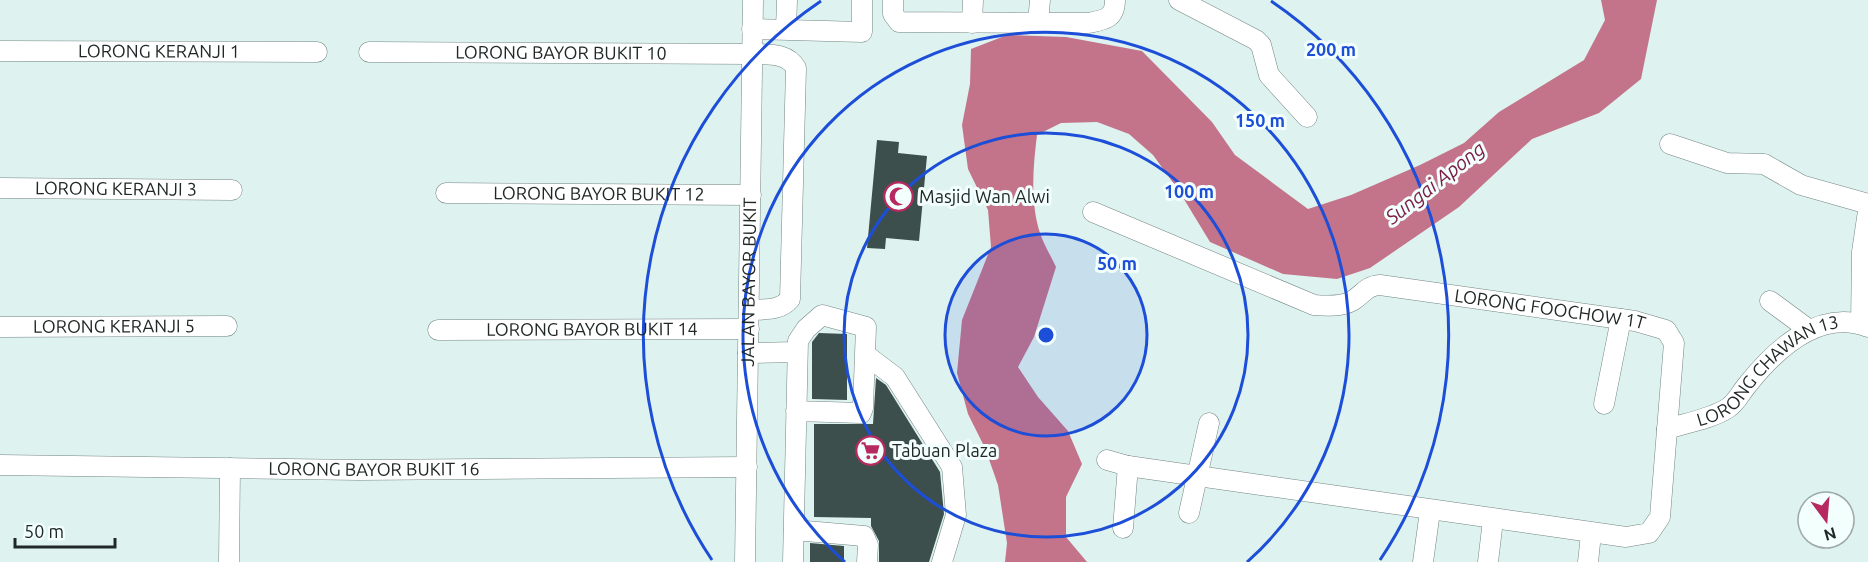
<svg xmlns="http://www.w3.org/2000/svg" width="1868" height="562" viewBox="0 0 1868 562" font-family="Ubuntu,sans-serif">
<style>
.water{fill:#c3748a}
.building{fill:#3d4f4c}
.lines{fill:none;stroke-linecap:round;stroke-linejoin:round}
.minor-casing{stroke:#728583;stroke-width:21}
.minor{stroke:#fff;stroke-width:20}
.ring{fill:none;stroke:#1d4ed8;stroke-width:3}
.labels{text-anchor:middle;stroke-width:6;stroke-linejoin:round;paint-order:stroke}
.street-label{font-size:18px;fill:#202827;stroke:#f2fffd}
.poi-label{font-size:18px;fill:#202827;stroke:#f2fffd;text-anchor:start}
.water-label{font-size:20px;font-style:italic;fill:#7b1c40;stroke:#f2fffd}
.centre{fill:#1d4ed8;stroke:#f2fffd;stroke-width:3}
.ring-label{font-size:18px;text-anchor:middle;font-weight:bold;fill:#1d4ed8;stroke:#f2fffd;stroke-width:6;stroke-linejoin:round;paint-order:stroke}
</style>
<rect width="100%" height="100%" fill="#def3f0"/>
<path class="water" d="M 1601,0 L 1657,0 L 1641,79 L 1599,113 L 1532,139 L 1459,207 L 1370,268 L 1337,279 L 1283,274 L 1210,242 L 1179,191 L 1153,155 L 1129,134 L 1097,122 L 1061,123 L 1037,135 C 1033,167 1030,202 1040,233 C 1044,245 1051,256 1056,267 L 1034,337 L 1018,367 L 1038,397 L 1068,431 L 1082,464 L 1066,497 L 1066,537 L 1087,562 L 1005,562 L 1007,543 L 998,485 L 985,448 L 968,414 L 957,373 L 962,320 L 991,247 L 988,210 L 968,169 L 962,125 L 970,84 L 971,49 L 1007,35 L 1066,37 L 1142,51 L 1212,122 L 1235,155 L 1308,209 L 1351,195 L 1420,165 L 1464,143 L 1499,112 L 1584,60 L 1605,20 Z"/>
<g class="building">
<path d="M 877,140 L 899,142 L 898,153 L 927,156 L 919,241 L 886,238 L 885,249 L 867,248 Z"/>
<path d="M 819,333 L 847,334 L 847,400 L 812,399 L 812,342 Z"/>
<path d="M 876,378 L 886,385 L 940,472 L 944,514 L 929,562 L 879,562 L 879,541 L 871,526 L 871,518 L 814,517 L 814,424 L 873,424 Z"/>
<path d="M 810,543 L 844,546 L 844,562 L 810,562 Z"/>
</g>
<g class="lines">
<defs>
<g id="minor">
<path d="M 893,0 L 893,14 L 899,22 L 1088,23 C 1104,20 1115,19 1115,0"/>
<path d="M 1179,0 L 1256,40 L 1261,45 L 1269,75 L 1307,117"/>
<path d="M 972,23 L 973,0"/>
<path d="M 1038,23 L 1040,0"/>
<path d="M 752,29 L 862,32 L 862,0"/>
<path d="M 786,29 L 787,0"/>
<path id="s1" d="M 0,51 L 317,52"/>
<path id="s2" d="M 369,52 L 752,54 C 768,55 787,52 796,68 L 790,299 C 780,311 765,309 750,310"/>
<path d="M 1670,144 L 1727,163 L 1764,164 L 1801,185 L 1868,204"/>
<path id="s3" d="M 0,188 L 232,190"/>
<path id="s4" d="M 446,193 L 751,195"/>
<path id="s5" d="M 1093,212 L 1314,305 C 1326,306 1341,307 1352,301 C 1363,295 1365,286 1380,285 L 1635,321 L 1666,330 L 1674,343 L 1660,517 L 1649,533 L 1626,537 L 1128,466 L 1107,460"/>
<path d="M 1770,301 L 1808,329"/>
<path d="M 1861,324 L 1862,252 L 1868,211"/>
<path id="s6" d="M 0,327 L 227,326"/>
<path id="s7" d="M 438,330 L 749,329"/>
<path d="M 748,353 L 797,352"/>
<path d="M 866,355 L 895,377 L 952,467 L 956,515 L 942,562"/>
<path d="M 1604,404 L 1621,319"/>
<path id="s8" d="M 1667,429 C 1686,423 1711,419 1728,408 C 1737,402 1741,392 1748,384 C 1776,349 1820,308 1868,327"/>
<path id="s9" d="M 0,465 L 359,470 L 747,467"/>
<path d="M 1189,513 L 1209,423"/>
<path d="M 1123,528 L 1128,466"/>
<path d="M 794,530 L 864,536 L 868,545 L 867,562"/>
<path d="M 229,562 L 230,468"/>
<path id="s10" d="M 745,562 L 753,0"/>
<path d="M 793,562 L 798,341 L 806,329 L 822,315 L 866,327 L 863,408 L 861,413 L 796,411"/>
<path d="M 1423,562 L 1430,511"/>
<path d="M 1488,562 L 1493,520"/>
<path d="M 1588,562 L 1591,534"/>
</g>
</defs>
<use href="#minor" class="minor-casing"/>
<use href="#minor" class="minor"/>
</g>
<circle cx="1046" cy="335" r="101" fill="#1d4ed8" fill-opacity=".12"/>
<g class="ring">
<circle cx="1046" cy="335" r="101"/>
<circle cx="1046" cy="335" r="202"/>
<path d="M845 562A303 303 0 1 1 1247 562"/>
<path d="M712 560A403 403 0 0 1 821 1M1271 1A403 403 0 0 1 1380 560"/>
</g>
<defs>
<symbol id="mosque-ring" viewBox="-11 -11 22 22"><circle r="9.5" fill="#f2fffd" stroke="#b72a61" stroke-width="1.5"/><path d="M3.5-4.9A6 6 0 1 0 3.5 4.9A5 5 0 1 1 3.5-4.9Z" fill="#b72a61"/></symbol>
<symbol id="supermarket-ring" viewBox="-11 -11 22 22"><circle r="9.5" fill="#f2fffd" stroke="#b72a61" stroke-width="1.5"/><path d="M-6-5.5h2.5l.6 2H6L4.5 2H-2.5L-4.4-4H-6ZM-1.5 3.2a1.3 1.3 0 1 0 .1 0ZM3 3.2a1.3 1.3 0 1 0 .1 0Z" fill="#b72a61"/></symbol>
</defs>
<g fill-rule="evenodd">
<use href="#mosque-ring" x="882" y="180" width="33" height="33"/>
<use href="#supermarket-ring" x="854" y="434" width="33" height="33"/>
</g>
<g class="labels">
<g class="street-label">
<text dy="6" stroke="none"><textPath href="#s1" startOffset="159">LORONG KERANJI 1</textPath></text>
<text dy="6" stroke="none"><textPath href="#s2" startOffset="192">LORONG BAYOR BUKIT 10</textPath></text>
<text dy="6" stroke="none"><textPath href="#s3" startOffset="116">LORONG KERANJI 3</textPath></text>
<text dy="6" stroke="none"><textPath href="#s4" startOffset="153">LORONG BAYOR BUKIT 12</textPath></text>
<text dy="6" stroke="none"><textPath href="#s10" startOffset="280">JALAN BAYOR BUKIT</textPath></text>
<text dy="6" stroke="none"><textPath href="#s5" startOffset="483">LORONG FOOCHOW 1T</textPath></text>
<text dy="6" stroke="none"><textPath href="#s6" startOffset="114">LORONG KERANJI 5</textPath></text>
<text dy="6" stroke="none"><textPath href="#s7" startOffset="154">LORONG BAYOR BUKIT 14</textPath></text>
<text dy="6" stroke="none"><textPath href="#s8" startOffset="120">LORONG CHAWAN 13</textPath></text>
<text dy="6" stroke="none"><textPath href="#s9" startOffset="374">LORONG BAYOR BUKIT 16</textPath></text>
</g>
<g class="poi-label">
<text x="919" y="203">Masjid Wan Alwi</text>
<text x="892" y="457">Tabuan Plaza</text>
</g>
<g class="water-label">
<text transform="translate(1435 183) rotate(-38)" y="7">Sungai Apong</text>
</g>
</g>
<circle cx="1046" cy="335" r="9" class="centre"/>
<g class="ring-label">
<text x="1331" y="56">200 m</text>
<text x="1260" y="127">150 m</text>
<text x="1189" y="198">100 m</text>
<text x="1117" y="270">50 m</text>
</g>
<g transform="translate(1826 520) rotate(164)"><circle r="28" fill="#f2fffd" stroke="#9ea9a7" stroke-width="1.5"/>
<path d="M0-4.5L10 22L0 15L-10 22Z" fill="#b72a61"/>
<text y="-9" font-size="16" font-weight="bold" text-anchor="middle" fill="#202827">N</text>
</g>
<path d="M15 538v9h100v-9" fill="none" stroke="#202827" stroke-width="3"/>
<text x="24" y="538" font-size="18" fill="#202827" stroke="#f2fffd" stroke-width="4.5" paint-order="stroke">50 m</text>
</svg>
